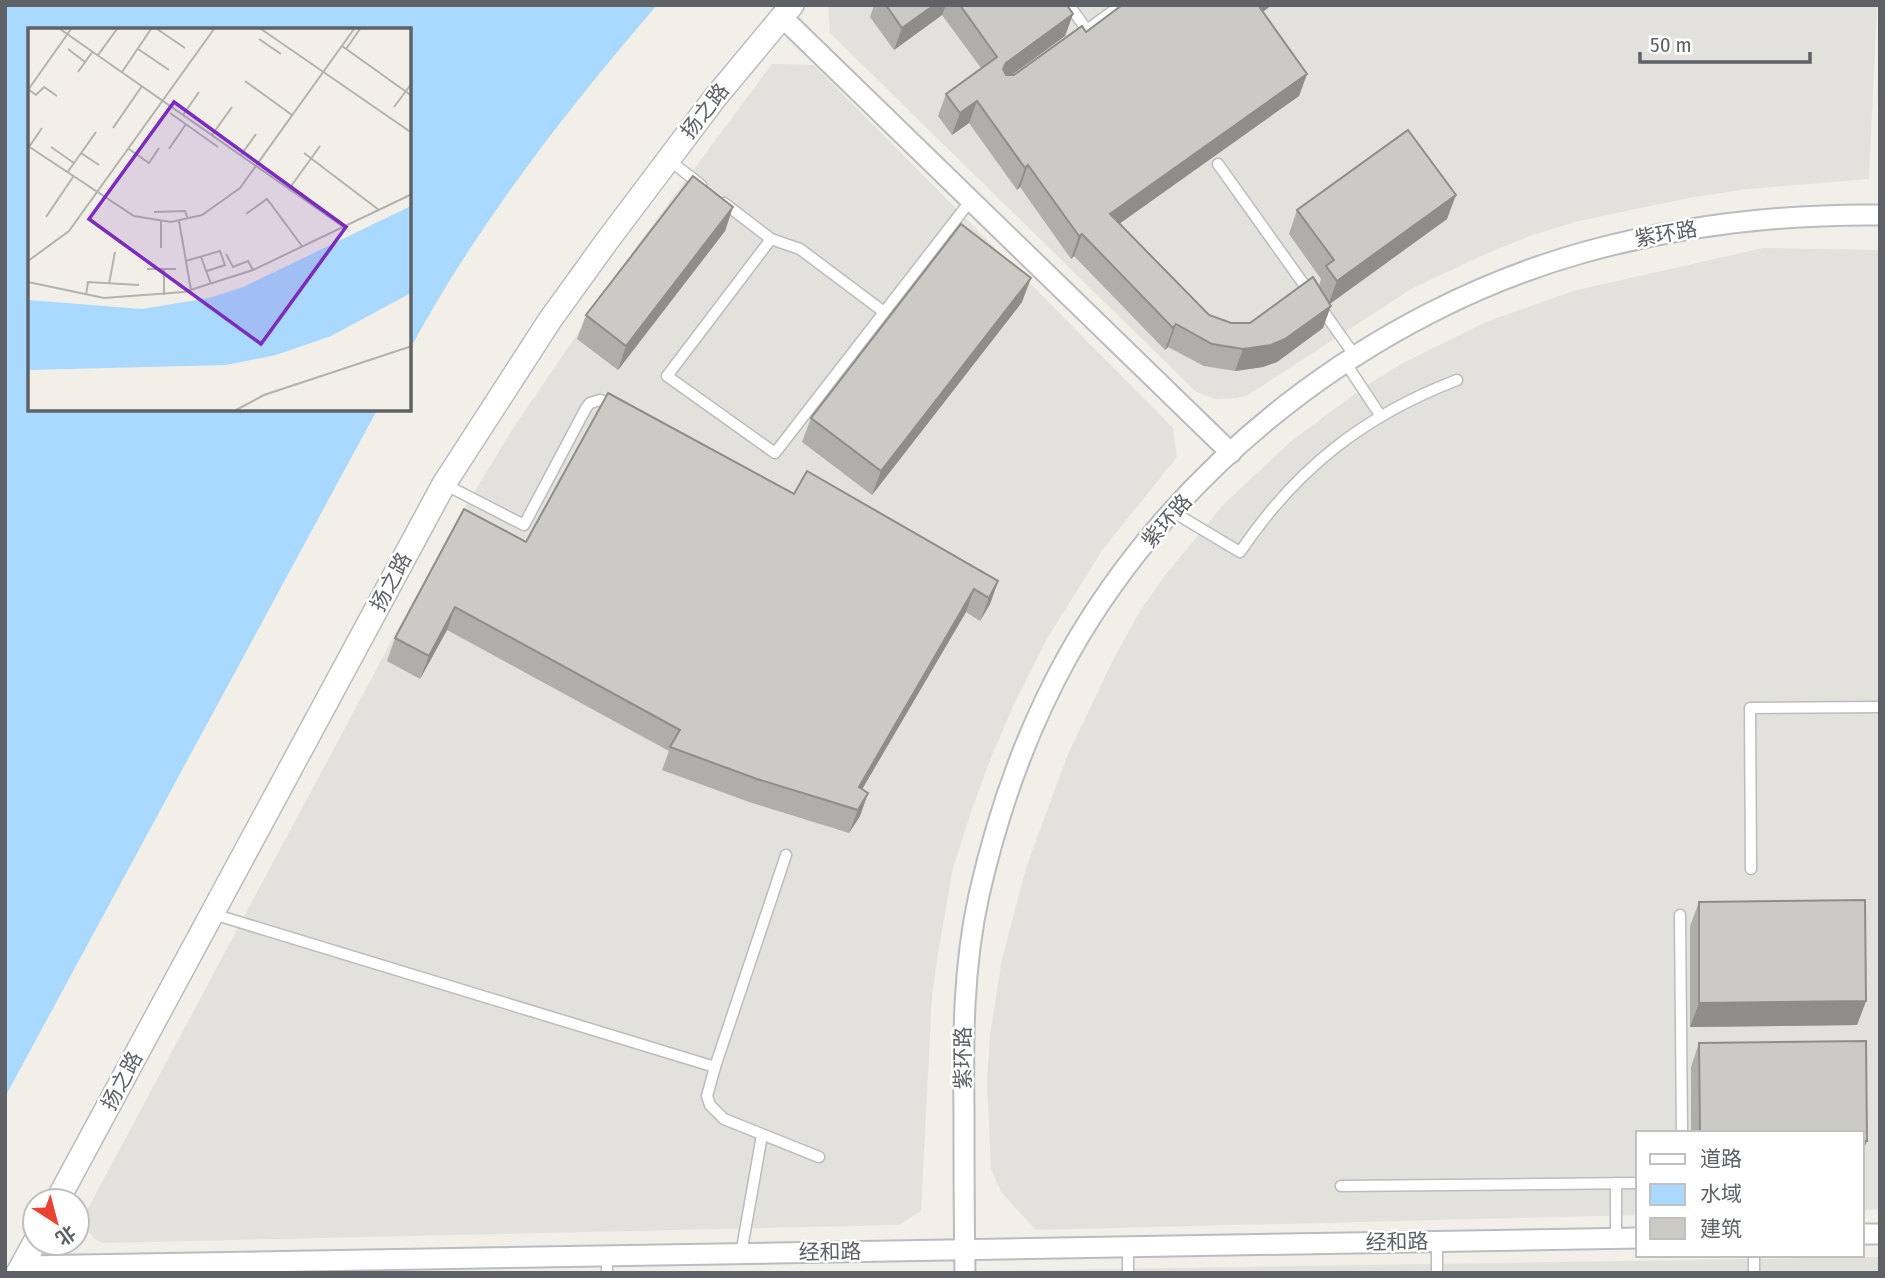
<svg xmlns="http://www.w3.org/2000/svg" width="1885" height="1278" viewBox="0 0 1885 1278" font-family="'Fira Sans Condensed','Noto Sans SC',sans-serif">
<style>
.industrial{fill:#e2e1db}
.water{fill:#a9d9ff}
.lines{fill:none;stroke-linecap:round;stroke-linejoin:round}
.service-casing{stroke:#b9bcc1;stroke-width:13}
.minor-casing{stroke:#b9bcc1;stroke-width:23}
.tertiary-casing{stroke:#b9bcc1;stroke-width:26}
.service{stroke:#fff;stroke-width:10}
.minor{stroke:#fff;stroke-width:19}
.tertiary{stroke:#fff;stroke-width:23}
.wall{fill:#afaea9}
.shaded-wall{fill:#8f8d89}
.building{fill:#cccac4;stroke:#8f8d89;stroke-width:2}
.labels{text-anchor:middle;stroke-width:5;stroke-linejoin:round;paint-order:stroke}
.street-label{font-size:21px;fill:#5e6267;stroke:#fff}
.inset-road{fill:none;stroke:#b2b3b0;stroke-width:2}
.view{fill:#7b2cbf;fill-opacity:0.15;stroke:#7b2cbf;stroke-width:3.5}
.inset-edge{fill:none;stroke:#5e6267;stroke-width:3.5}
</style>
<rect width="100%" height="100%" fill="#f1efe7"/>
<g class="industrial">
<path d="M 828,5 L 1877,5 L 1869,179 L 1748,189 L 1688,198 L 1579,221 L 1532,235 L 1483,255 L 1411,289 L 1248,395 L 1237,398 L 1215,399 L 1195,391 L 830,33 Z"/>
<path d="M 772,64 L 814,65 L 1173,428 L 1177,457 L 1103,549 L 1048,637 L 1015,702 L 992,755 L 972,809 L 953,868 L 938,953 L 932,997 L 921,1211 L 899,1225 L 103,1243 L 96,1240 L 87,1230 L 84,1216 L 400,625 L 465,507 L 514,427 L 639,243 Z"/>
<path d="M 1763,248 L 1880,250 L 1880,1209 L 1862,1210 L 1862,1133 L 1638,1133 L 1638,1215 L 1036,1230 L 1001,1192 L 991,1169 L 987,1080 L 990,1035 L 1002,959 L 1027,865 L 1068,754 L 1114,658 L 1140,611 L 1166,574 L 1224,504 L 1290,442 L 1364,387 L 1403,363 L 1486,322 L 1573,291 Z"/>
<path d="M 1880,1257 L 1880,1273 L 990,1273 L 989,1271 Z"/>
</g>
<path class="water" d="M 5,5 L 657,5 C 565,112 477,225 410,349 L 410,30 L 30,30 L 30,410 L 377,410 L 5,1097 Z"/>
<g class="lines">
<defs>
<g id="service">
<path d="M 1069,5 L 1087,30"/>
<path d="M 1076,38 L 1121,5"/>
<path d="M 669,160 L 701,185"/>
<path d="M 1218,164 L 1310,293"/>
<path d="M 724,203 L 771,239 L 800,249 L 884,312"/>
<path d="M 771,239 L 667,376 L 775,453 L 971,200"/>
<path d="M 1321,308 L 1355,356"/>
<path d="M 1345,362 L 1380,415"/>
<path d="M 444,484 L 524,525 L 586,408 L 590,403 L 600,400 L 615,406"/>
<path d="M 1173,512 L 1240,552 C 1296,469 1363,416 1457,380"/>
<path d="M 1751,869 L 1750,708 L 1880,707"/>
<path d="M 213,914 L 715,1067 L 786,855"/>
<path d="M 1680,915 L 1682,1133"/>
<path d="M 715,1067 L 707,1096 L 710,1105 L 724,1119 L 819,1157"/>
<path d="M 1616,1183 L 1616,1238"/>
<path d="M 1341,1186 L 1638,1183"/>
<path d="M 1437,1242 L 1437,1273"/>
<path d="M 1128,1247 L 1128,1273"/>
<path d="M 741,1254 L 762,1135"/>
<path d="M 1754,1255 L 1754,1273"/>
<path d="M 607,1256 L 607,1273"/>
</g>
<g id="minor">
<path d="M 782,17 L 1231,453"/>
<path d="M 1862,1234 L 1880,1234"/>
<path d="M 22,1266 L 1638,1238"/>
<path d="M 965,1273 C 964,1219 964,1165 964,1111 C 963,1038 963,967 979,895 C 998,811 1027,729 1069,654 C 1177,462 1374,311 1585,252 C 1680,226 1781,214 1880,215"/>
</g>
<g id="tertiary">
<path d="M 57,1201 L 444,484 L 550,320 L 607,241 L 714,99 L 792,5"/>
<path d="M 18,1273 L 35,1242"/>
</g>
</defs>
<use href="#service" class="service-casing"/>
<use href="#minor" class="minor-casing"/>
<use href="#tertiary" class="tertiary-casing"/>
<use href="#service" class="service"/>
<use href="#minor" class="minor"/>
<use href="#tertiary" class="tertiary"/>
</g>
<g class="wall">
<path d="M 874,5 L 1067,5 L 1073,14 L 1065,36 L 1012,75 L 1014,75 L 1086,32 L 1118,8 L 1119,5 L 1272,5 L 1263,12 L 1307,74 L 1299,96 L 1119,224 L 1209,315 L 1231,323 L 1250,323 L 1319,286 L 1321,279 L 1289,234 L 1297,210 L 1447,219 L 1330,304 L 1323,328 L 1277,362 L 1263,367 L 1235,371 L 1204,366 L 1168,347 L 1165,350 L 1074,256 L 1071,259 L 1020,187 L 1017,190 L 969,123 L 952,135 L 938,116 L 946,94 L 981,68 L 942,15 L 894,50 L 870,17 Z"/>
<path d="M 733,207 L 725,231 L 618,370 L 577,339 L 586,315 Z"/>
<path d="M 1022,302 L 872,495 L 802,442 L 811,418 Z"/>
<path d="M 794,494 L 998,581 L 990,604 L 980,621 L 966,612 L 862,789 L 868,793 L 860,816 L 849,833 L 749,802 L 662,770 L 669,751 L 447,630 L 420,679 L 387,661 L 395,638 L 526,542 Z"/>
<path d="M 1699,902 L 1866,1001 L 1857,1025 L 1690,1027 L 1690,926 Z"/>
<path d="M 1699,1043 L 1862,1133 L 1691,1133 L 1691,1067 Z"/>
</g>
<g class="shaded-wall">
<path d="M 934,5 L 946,5 L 942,15 L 894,50 L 902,28 Z"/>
<path d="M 1254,5 L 1272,5 L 1247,23 Z"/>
<path d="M 1073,14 L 1065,36 L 998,85 L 1006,63 Z"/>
<path d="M 1307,74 L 1299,96 L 1102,236 L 1110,214 Z"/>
<path d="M 977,101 L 969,123 L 952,135 L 960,113 Z"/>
<path d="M 1028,165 L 1020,187 L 1017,190 L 1025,168 Z"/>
<path d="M 1456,195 L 1447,219 L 1328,305 L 1337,281 Z"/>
<path d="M 733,207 L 725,231 L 618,370 L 626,346 Z"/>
<path d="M 1082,234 L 1074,256 L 1071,259 L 1079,236 Z"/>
<path d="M 1031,278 L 1022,302 L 872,495 L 881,471 Z"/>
<path d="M 1331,306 L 1323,328 L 1277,362 L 1263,367 L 1235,371 L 1243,349 Z"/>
<path d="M 1176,324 L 1168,347 L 1165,350 L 1173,328 Z"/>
<path d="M 998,581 L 990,604 L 980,621 L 989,598 Z"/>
<path d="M 974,589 L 966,612 L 850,810 L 859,787 Z"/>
<path d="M 455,607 L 447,630 L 420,679 L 429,656 Z"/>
<path d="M 868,793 L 860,816 L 849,833 L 858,810 Z"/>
<path d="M 1866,1001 L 1857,1025 L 1690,1027 L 1699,1003 Z"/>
<path d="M 1862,1141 L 1867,1141 L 1862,1153 Z"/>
</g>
<g class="building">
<path d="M 886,5 L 934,5 L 902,28 Z"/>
<path d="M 960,5 L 1067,5 L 1073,14 L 1006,63 L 1003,69 L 1006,75 L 1014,75 L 1082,26 L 1086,32 L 1122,5 L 1258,5 L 1307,74 L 1110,214 L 1209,315 L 1231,323 L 1250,323 L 1313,277 L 1331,306 L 1285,339 L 1271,345 L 1243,349 L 1212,344 L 1176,324 L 1173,328 L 1082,234 L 1079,236 L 1028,165 L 1025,168 L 977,101 L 960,113 L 946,94 L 997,57 Z"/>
<path d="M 1408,130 L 1456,195 L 1337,281 L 1326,266 L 1334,260 L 1297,210 Z"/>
<path d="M 693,176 L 733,207 L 626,346 L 586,315 Z"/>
<path d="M 961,224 L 1031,278 L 881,471 L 811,418 Z"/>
<path d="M 608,393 L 794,494 L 807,471 L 998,581 L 989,598 L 974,589 L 859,787 L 868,793 L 858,810 L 757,779 L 670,747 L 680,730 L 455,607 L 429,656 L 395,638 L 464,509 L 526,542 Z"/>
<path d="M 1865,900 L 1866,1001 L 1699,1003 L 1699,902 Z"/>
<path d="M 1866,1041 L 1867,1141 L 1862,1141 L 1862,1133 L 1700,1133 L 1699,1043 Z"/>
</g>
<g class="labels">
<g class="street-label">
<text transform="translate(705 111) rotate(-52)" y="7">扬之路</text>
<text transform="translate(1666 234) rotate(-10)" y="7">紫环路</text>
<text transform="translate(1167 521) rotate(-49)" y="7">紫环路</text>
<text transform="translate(391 582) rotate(-62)" y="7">扬之路</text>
<text transform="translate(963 1058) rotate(-90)" y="7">紫环路</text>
<text transform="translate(122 1081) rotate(-62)" y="7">扬之路</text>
<text transform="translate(1397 1242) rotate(-1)" y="7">经和路</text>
<text transform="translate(830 1252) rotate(-1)" y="7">经和路</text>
</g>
</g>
<g transform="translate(28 28)">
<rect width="383" height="383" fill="#f1efe7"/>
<path d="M 383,178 L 383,265 L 303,308 L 248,327 L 198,337 L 0,342 L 0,272 L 114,281 L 181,270 L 215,259 Z" fill="#a9d9ff"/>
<path class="inset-road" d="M 32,1 L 314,198M 129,1 L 157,20M 233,1 L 384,105M 231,11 L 253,26M 314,18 L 384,68M 40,21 L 57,34M 110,21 L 141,42M 318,21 L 332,1M 70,27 L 89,1M 50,44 L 65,23M 94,44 L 123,1M 217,53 L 264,87M 0,61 L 8,67 L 16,59 L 29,68M 0,62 L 43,1M 366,79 L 384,55M 142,85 L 190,119M 155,87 L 171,64M 85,100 L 114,58M 184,107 L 204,79M 0,118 L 106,188 L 143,194 L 174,187 L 212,160 L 326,1M 1,119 L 14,100M 23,119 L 46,135M 101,121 L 121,135 L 131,120M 141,121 L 158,96M 53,125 L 71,137M 276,125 L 351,182M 213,127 L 228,106M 39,145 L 68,104M 261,161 L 292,118M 126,184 L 157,183 L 160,191M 218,186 L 239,171 L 274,218M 18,189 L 45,149M 151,193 L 163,262M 133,220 L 133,193M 198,226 L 205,239 L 220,233 L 225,242M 173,229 L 183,256M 0,233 L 41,203 L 186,1M 158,233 L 192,223 L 197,237 L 179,243M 119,241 L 148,241M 0,254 L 76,270 L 156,264 L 225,242 L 384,166M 81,256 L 87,224M 58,267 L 60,254 L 111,257M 136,267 L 136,241M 208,382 L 236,367 L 384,318"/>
<path class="view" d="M 146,74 L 318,199 L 233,316 L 61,191 Z"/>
<rect width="383" height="383" class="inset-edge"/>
</g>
<rect width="1885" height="1278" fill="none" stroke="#5e6267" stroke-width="14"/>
<rect x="1636" y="1131" width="228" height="126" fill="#ffffff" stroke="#bfc0c2" stroke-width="2"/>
<rect x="1650" y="1154" width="35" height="10" fill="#ffffff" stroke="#bfc0c2" stroke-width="2"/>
<text x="1700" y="1166" font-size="21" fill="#5e6267">道路</text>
<rect x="1650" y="1184" width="35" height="21" fill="#a9d9ff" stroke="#bfc0c2" stroke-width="2"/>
<text x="1700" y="1201" font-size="21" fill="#5e6267">水域</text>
<rect x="1650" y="1218" width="35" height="21" fill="#cccac4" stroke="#bfc0c2" stroke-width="2"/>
<text x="1700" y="1236" font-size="21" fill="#5e6267">建筑</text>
<g transform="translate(56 1222) rotate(144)"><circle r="33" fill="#ffffff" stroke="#bfc0c2" stroke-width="2"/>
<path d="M0-5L12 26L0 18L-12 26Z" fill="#eb4233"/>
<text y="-10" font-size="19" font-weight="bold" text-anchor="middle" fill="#5e6267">北</text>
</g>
<path d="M1640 52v10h170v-10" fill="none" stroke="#5e6267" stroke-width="3.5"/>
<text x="1650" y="52" font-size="21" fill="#5e6267" stroke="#ffffff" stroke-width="5" paint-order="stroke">50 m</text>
</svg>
